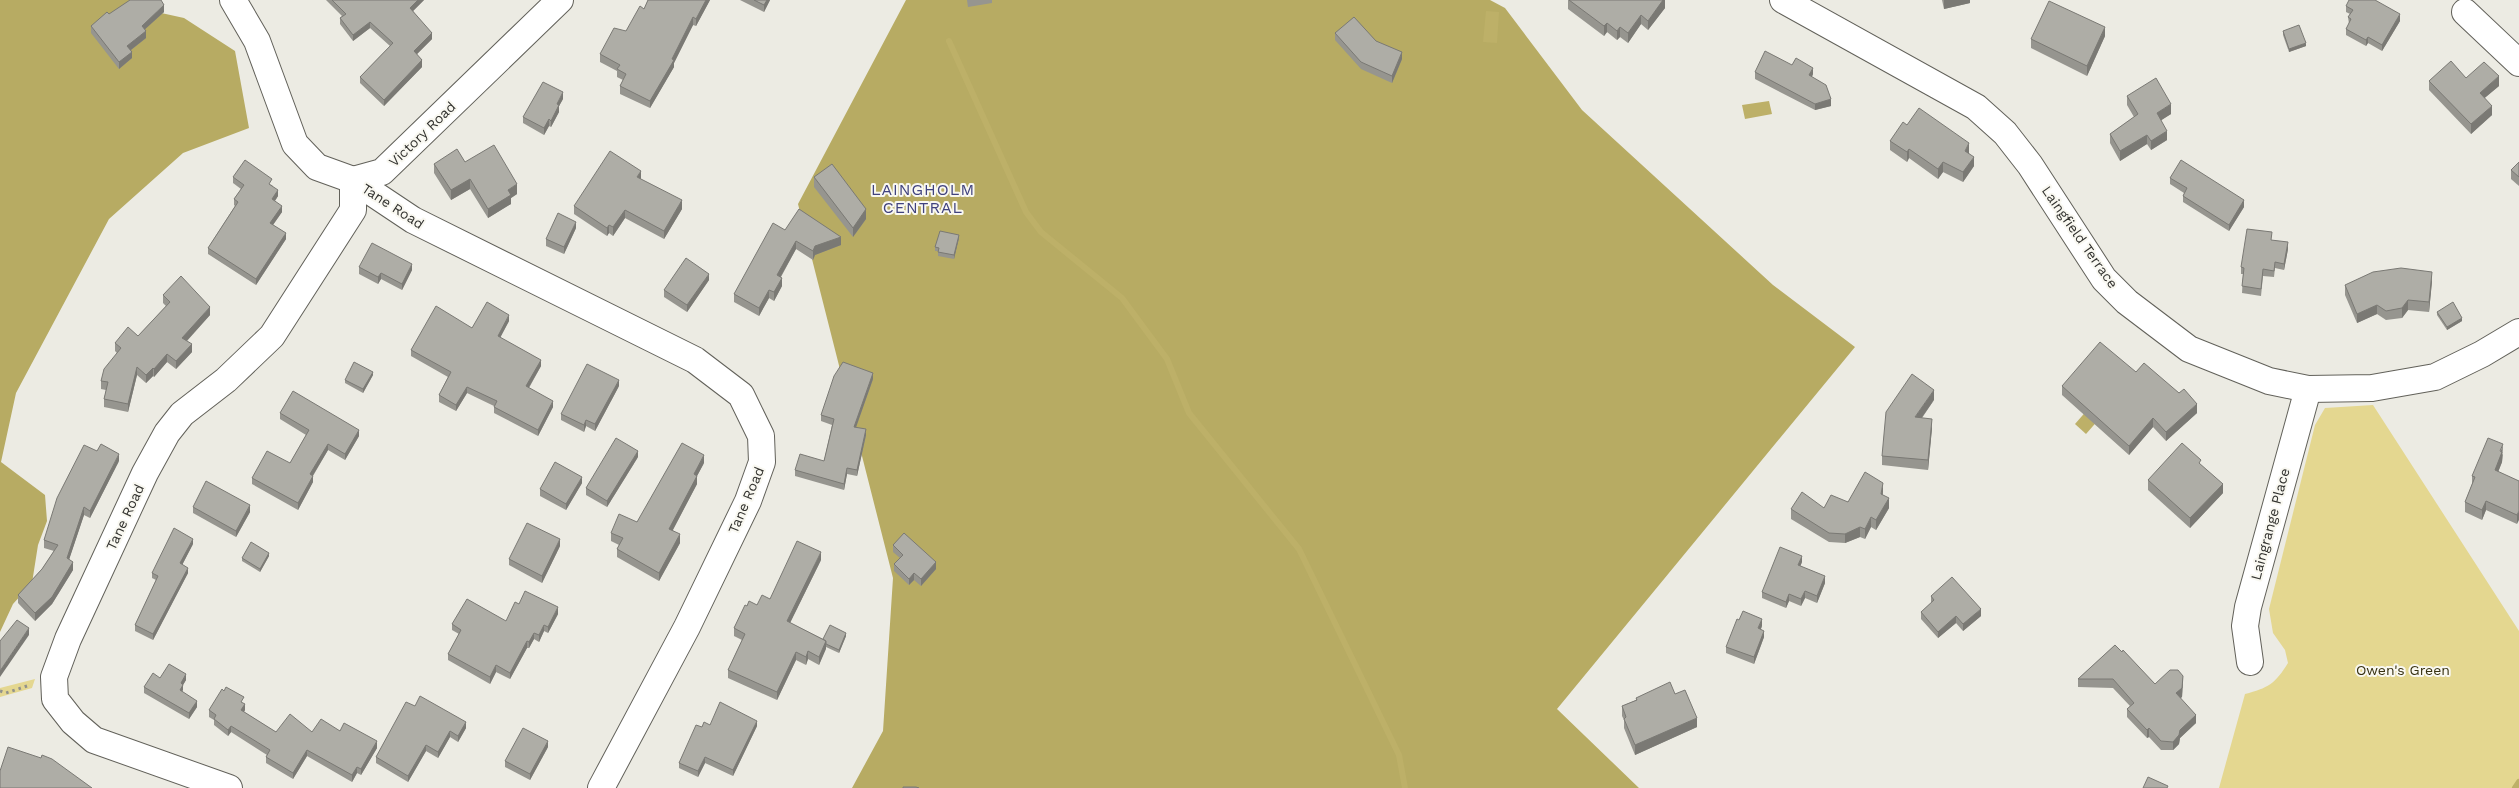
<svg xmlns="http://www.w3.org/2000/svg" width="2519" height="788" viewBox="0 0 2519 788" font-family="'Work Sans',sans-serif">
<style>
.green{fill:#e4d790}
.forest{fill:#b7ab63}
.water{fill:#bdb068}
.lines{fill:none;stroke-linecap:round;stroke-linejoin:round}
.stream{stroke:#bdb068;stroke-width:6}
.minor-casing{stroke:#62615a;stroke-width:28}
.path{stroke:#92928c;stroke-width:3;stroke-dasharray:2.5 4;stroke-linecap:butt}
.minor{stroke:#fff;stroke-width:26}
.wall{fill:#96958f}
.shaded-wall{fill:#7a7974}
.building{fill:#aeada6;stroke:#7a7974}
.labels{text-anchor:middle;stroke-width:4;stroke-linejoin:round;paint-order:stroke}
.street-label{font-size:14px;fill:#32322f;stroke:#f9f8f1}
.park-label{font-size:14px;fill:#373111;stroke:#f9f8f1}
.quarter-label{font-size:16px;letter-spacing:1px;fill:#40427f;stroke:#f9f8f1}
</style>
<rect width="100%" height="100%" fill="#ecebe3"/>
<g class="green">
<path d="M 2373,405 L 2519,631 L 2519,788 L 2219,788 L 2245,694 C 2268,688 2275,684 2288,663 L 2285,650 L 2273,633 L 2269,609 L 2315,425 L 2325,408 Z"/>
<path d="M 35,679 L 32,688 L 0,697 L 0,688 Z"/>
</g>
<g class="forest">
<path d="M 0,0 L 130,0 L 134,7 L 184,18 L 235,51 L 249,128 L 183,153 L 109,219 L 16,393 L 1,462 L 45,495 L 47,521 L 38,545 L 32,583 L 13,604 L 0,632 Z"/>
<path d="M 906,0 L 1490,0 L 1505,8 L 1582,110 L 1773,285 L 1855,347 L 1557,709 L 1639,788 L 852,788 L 883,731 L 893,578 L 798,204 Z"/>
</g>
<g class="water">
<path d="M 1486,11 L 1499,12 L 1497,43 L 1483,42 Z"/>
<path d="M 1769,101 L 1772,114 L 1745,119 L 1742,105 Z"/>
<path d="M 2096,400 L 2107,410 L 2086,434 L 2075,424 Z"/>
</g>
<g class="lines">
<g class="stream">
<path d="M 949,41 L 1026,212 L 1041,232 L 1122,298 L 1167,359 L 1189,413 L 1299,549 L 1399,755 L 1405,788"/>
<path d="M 2515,788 L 2519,782"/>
</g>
<defs>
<g id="minor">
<path d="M 233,0 L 257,41 L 295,144 L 317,167 L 353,180 L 413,220 L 695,360 L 741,395 L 761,436 L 762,462 L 748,501 L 687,627 L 601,788"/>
<path d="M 1783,0 L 1976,107 L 2005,133 L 2030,165 L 2104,279 L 2127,302 L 2189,349 L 2269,381 L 2308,389 L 2372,388 L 2435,377 L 2482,354 L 2519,332"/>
<path d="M 2465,12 L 2519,63"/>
<path d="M 353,180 L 382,172 L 560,0"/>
<path d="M 2250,662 L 2245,626 L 2248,607 L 2308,389"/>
<path d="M 229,788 L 94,740 L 73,722 L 55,699 L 54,677 L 68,639 L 145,473 L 167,433 L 182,414 L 226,380 L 272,336 L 353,210 L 353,180"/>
</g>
</defs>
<use href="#minor" class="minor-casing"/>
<path class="path" d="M 0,691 L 6,693 L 30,685"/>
<use href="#minor" class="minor"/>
</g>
<g class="wall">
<path d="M 326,0 L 424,0 L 413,11 L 432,39 L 417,54 L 422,67 L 384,106 L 360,83 L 360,77 L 390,46 L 370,28 L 353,41 L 340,24 L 340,18 L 342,16 Z"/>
<path d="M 648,0 L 710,0 L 696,26 L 693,25 L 674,63 L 674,67 L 650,108 L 620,94 L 620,86 L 623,80 L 617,77 L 617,71 L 600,62 L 600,54 L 626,31 L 644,9 Z"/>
<path d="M 740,0 L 770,0 L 764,12 Z"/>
<path d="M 967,0 L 992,0 L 992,3 L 968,7 Z"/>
<path d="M 1568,0 L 1665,0 L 1665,8 L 1648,30 L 1641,24 L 1628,43 L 1620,37 L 1617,40 L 1607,32 L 1604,36 L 1568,9 Z"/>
<path d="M 1942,0 L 1970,0 L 1970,3 L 1944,9 Z"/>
<path d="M 2346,6 L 2400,21 L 2382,51 L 2368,43 L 2366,46 L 2346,35 L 2346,29 L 2349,24 L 2348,17 L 2350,14 L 2346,12 Z"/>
<path d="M 164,12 L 145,29 L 146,38 L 131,50 L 132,58 L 119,69 L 91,33 L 91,26 L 109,14 Z"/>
<path d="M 2283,31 L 2306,46 L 2289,52 L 2283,35 Z"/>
<path d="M 1335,33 L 1402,59 L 1392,83 L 1361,69 L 1335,40 Z"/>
<path d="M 2105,36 L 2087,76 L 2031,48 L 2031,39 Z"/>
<path d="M 1792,65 L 1813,74 L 1812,77 L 1831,106 L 1815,110 L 1755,79 L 1755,72 Z"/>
<path d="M 2466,78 L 2499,86 L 2484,98 L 2492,115 L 2471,134 L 2429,90 L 2429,81 Z"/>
<path d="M 2127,96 L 2171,114 L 2161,120 L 2167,140 L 2151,150 L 2147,144 L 2120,161 L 2110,143 L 2110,134 L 2134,117 L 2127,105 Z"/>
<path d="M 563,99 L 559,106 L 559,112 L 551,127 L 549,126 L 544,135 L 523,123 L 523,117 Z"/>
<path d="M 1907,125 L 1969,153 L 1974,166 L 1963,182 L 1943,172 L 1938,179 L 1909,158 L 1907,162 L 1890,150 L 1890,141 Z"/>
<path d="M 465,162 L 517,194 L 511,198 L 511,204 L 488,218 L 470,189 L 451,200 L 434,173 L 434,164 Z"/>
<path d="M 2519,162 L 2519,186 L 2511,179 L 2511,170 Z"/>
<path d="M 233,177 L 272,185 L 278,196 L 275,201 L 282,212 L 273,225 L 286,239 L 256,285 L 208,254 L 208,248 L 235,206 L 234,205 L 234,199 L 241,189 L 233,183 Z"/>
<path d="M 814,177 L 866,219 L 853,237 L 814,187 Z"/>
<path d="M 2170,178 L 2244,207 L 2229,231 L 2183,202 L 2183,196 L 2184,193 L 2170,184 Z"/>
<path d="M 641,179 L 682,209 L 664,239 L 625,218 L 613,236 L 609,233 L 607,236 L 574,214 L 574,206 Z"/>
<path d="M 576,228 L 564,254 L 546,246 L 546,239 Z"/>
<path d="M 785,230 L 841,245 L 815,255 L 813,260 L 796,249 L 781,277 L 782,286 L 774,301 L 769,298 L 759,316 L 734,302 L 734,294 Z"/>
<path d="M 959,238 L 954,259 L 938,256 L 938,251 L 935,251 L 935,247 Z"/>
<path d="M 2288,249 L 2284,270 L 2275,268 L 2274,277 L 2263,276 L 2261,296 L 2242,293 L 2243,274 L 2241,274 L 2241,267 Z"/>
<path d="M 359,267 L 412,270 L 402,290 L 381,279 L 378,284 L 359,274 Z"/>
<path d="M 709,280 L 687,312 L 664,297 L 664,290 Z"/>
<path d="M 2432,281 L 2429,312 L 2408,310 L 2402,318 L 2386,320 L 2377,314 L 2357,323 L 2345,295 L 2345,285 Z"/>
<path d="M 163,295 L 210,315 L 187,341 L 192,352 L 176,369 L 167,362 L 154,377 L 153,376 L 146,383 L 137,375 L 128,412 L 104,407 L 104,399 L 106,390 L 101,389 L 101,381 L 117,353 L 115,351 L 115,343 L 138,336 L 166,306 L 163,303 Z"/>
<path d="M 2437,312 L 2462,321 L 2447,330 L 2437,315 Z"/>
<path d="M 509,321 L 500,337 L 541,366 L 529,388 L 553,407 L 538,436 L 494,413 L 494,406 L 467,393 L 456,411 L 439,402 L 439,395 L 448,377 L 411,356 L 411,350 L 472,328 Z"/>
<path d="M 2136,372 L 2197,413 L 2166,441 L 2153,427 L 2129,455 L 2062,395 L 2062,386 Z"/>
<path d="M 373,375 L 363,393 L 345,383 L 345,380 Z"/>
<path d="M 873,379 L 856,427 L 866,435 L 857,476 L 847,474 L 844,490 L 795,476 L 795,470 L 824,461 L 832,425 L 821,421 L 821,415 Z"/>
<path d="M 619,386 L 595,431 L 586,426 L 584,432 L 561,420 L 561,414 Z"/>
<path d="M 1934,400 L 1922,418 L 1932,428 L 1928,470 L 1882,465 L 1882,456 Z"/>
<path d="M 280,413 L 359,436 L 345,460 L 328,450 L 313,476 L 313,482 L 298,510 L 252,484 L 252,478 L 290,463 L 306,435 L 280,419 Z"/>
<path d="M 2503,454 L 2502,462 L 2498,472 L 2519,481 L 2517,524 L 2486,510 L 2482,520 L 2465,512 L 2465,502 L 2472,484 L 2472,476 Z"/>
<path d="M 638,457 L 607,507 L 586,495 L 586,488 Z"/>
<path d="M 119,461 L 90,518 L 84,515 L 69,559 L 73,570 L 52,604 L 35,621 L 18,603 L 18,595 L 42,569 L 54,551 L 44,548 L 44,540 Z"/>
<path d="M 704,463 L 697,476 L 697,484 L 673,530 L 680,543 L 659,581 L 617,557 L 617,549 L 619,545 L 611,541 L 611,533 L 637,522 Z"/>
<path d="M 2148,480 L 2223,493 L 2190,528 L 2148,490 Z"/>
<path d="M 582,483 L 566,510 L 540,496 L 540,489 Z"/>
<path d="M 1883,492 L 1883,495 L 1889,508 L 1876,530 L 1871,527 L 1865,539 L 1860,537 L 1845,543 L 1829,542 L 1791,519 L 1791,509 L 1824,508 Z"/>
<path d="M 193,507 L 250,512 L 236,537 L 193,513 Z"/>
<path d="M 193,544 L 182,565 L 188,573 L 153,640 L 135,631 L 135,625 L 156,580 L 152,578 L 152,573 Z"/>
<path d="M 893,545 L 936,569 L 921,586 L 914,580 L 909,585 L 894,571 L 894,564 L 900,558 L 893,552 Z"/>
<path d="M 560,546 L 542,583 L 509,565 L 509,559 Z"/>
<path d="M 269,556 L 260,572 L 242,561 L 242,558 Z"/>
<path d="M 821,560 L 790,623 L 823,639 L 846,636 L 839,653 L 826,647 L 819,665 L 808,659 L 806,665 L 796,660 L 777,700 L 728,678 L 728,670 L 742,640 L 734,636 L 734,628 L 747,606 L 757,605 L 770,599 Z"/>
<path d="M 1802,562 L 1800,566 L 1825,583 L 1817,603 L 1805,598 L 1801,606 L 1789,601 L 1786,608 L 1762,598 L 1762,592 Z"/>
<path d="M 1931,596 L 1981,616 L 1963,631 L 1956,623 L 1938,638 L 1921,619 L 1921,612 L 1931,603 Z"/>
<path d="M 558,614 L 548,633 L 544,631 L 539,642 L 534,639 L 529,648 L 527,648 L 510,679 L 496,672 L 490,684 L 448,660 L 448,654 L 459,634 L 452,630 L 452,624 L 506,621 Z"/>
<path d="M 1762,626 L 1761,629 L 1764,637 L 1754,664 L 1726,653 L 1726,647 Z"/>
<path d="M 2115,645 L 2155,684 L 2183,684 L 2182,697 L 2180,698 L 2196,723 L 2180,738 L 2179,744 L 2173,750 L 2161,750 L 2149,737 L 2147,738 L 2127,717 L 2127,709 L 2130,706 L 2113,688 L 2078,687 L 2078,679 Z"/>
<path d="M 160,678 L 186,680 L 183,685 L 182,692 L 197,707 L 189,719 L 144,693 L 144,687 Z"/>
<path d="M 1675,694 L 1697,727 L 1635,755 L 1624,728 L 1624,720 L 1622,716 L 1622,706 L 1636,700 L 1636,698 Z"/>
<path d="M 244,704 L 245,710 L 244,712 L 276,732 L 312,732 L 340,731 L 377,748 L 361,775 L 357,773 L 352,782 L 307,756 L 293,779 L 266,763 L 266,757 L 267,755 L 231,732 L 228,736 L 214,725 L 214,720 L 209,717 L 209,710 Z"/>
<path d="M 415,706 L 466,728 L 458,742 L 450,737 L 438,758 L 426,751 L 408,782 L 376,763 L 376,757 Z"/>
<path d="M 710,725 L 757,726 L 733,776 L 705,763 L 698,777 L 679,768 L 679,763 L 702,727 Z"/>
<path d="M 548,747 L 530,780 L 505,767 L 505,761 Z"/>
</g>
<g class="shaded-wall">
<path d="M 418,0 L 424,0 L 410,14 L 410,8 Z"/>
<path d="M 706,0 L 710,0 L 696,26 L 696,19 Z"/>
<path d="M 767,0 L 770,0 L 764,12 L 764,5 Z"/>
<path d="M 1663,0 L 1665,0 L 1665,8 L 1648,30 L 1648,21 Z"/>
<path d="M 1944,0 L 1970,0 L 1970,3 L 1944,9 Z"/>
<path d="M 164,5 L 164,12 L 142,32 L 142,26 Z"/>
<path d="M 2400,14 L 2400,21 L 2382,51 L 2382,45 Z"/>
<path d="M 1641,15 L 1641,24 L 1628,43 L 1628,33 Z"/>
<path d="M 693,17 L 693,25 L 674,63 L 674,67 L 650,108 L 650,101 Z"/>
<path d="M 370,22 L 370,28 L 353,41 L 353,35 Z"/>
<path d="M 1607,23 L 1607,32 L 1604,36 L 1604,26 Z"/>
<path d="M 1620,27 L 1620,37 L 1617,40 L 1617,31 Z"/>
<path d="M 2105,27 L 2105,36 L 2087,76 L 2087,66 Z"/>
<path d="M 146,31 L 146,38 L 127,53 L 127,46 Z"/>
<path d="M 432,33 L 432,39 L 414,57 L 414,51 Z"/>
<path d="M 2368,37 L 2368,43 L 2366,46 L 2366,40 Z"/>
<path d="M 2306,43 L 2306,46 L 2289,52 L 2289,49 Z"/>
<path d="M 132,52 L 132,58 L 119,69 L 119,62 Z"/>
<path d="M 1402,52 L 1402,59 L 1392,83 L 1392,76 Z"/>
<path d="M 422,60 L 422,67 L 384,106 L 384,100 Z"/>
<path d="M 1813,68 L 1813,74 L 1809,82 L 1809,75 Z"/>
<path d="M 2499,76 L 2499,86 L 2480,102 L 2480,93 Z"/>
<path d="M 563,92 L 563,99 L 559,106 L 559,112 L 551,127 L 551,121 L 557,104 Z"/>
<path d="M 1831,99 L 1831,106 L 1815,110 L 1815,104 Z"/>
<path d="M 2171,104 L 2171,114 L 2157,123 L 2157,113 Z"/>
<path d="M 2492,106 L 2492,115 L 2471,134 L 2471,124 Z"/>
<path d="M 549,119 L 549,126 L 544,135 L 544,128 Z"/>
<path d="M 2167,131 L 2167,140 L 2151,150 L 2151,141 Z"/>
<path d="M 2147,135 L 2147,144 L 2120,161 L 2120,151 Z"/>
<path d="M 1969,143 L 1969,153 L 1965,160 L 1965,151 Z"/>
<path d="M 1909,149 L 1909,158 L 1907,162 L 1907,152 Z"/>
<path d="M 1974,157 L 1974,166 L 1963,182 L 1963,172 Z"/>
<path d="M 1943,162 L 1943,172 L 1938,179 L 1938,169 Z"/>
<path d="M 641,171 L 641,180 L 637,177 Z"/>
<path d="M 470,179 L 470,189 L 451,200 L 451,190 Z"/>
<path d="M 517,184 L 517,194 L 511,198 L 511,204 L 488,218 L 488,209 L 508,190 Z"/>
<path d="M 278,190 L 278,196 L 272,205 L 272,199 Z"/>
<path d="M 682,200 L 682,209 L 664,239 L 664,231 Z"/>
<path d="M 2244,200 L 2244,207 L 2229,231 L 2229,225 Z"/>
<path d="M 282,206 L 282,212 L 270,229 L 270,223 Z"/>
<path d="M 866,209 L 866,219 L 853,237 L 853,228 Z"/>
<path d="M 625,210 L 625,218 L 613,236 L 613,227 Z"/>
<path d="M 576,222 L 576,228 L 564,254 L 564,247 Z"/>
<path d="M 609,225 L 609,233 L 607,236 L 607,228 Z"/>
<path d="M 286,233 L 286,239 L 256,285 L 256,279 Z"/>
<path d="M 959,235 L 959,238 L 954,259 L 954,255 Z"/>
<path d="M 841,237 L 841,245 L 815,255 L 813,260 L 813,251 L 815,246 Z"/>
<path d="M 796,241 L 796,249 L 777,283 L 777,275 Z"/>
<path d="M 2288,242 L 2288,249 L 2284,270 L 2284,264 Z"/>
<path d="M 412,264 L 412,270 L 402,290 L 402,284 Z"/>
<path d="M 2432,272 L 2432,281 L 2429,312 L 2429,302 Z"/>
<path d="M 381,273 L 381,279 L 378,284 L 378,277 Z"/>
<path d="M 709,274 L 709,280 L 687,312 L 687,305 Z"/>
<path d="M 782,278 L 782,286 L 774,301 L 774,292 Z"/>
<path d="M 769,290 L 769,298 L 759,316 L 759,308 Z"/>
<path d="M 2408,300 L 2408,310 L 2402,318 L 2402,308 Z"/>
<path d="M 2377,305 L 2377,314 L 2357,323 L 2357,314 Z"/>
<path d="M 210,307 L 210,315 L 182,346 L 182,338 Z"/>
<path d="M 509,315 L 509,321 L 498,342 L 498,336 Z"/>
<path d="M 2462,318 L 2462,321 L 2447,330 L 2447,327 Z"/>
<path d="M 192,344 L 192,352 L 176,369 L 176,361 Z"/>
<path d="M 167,354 L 167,362 L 154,377 L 154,369 Z"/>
<path d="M 541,360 L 541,366 L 526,392 L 526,386 Z"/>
<path d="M 137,367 L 137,375 L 128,412 L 128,404 Z"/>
<path d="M 153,368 L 153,376 L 146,383 L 146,375 Z"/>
<path d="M 373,372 L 373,375 L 363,393 L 363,389 Z"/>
<path d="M 873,373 L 873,379 L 854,433 L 854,427 Z"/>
<path d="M 619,380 L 619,386 L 595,431 L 595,424 Z"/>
<path d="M 467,387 L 467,393 L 456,411 L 456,405 Z"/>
<path d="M 1934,390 L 1934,400 L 1915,427 L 1915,417 Z"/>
<path d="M 553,401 L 553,407 L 538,436 L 538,430 Z"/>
<path d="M 2197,404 L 2197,413 L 2166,441 L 2166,432 Z"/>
<path d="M 2153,418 L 2153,427 L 2129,455 L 2129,446 Z"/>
<path d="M 1932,419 L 1932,428 L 1928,470 L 1928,460 Z"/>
<path d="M 586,420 L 586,426 L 584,432 L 584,425 Z"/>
<path d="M 866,429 L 866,435 L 857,476 L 857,470 Z"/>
<path d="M 359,430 L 359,436 L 345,460 L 345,454 Z"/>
<path d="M 328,444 L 328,450 L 310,480 L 310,474 Z"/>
<path d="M 2503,444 L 2502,462 L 2495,480 L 2495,470 Z"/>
<path d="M 638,451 L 638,457 L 607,507 L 607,501 Z"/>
<path d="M 119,454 L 119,461 L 90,518 L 90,511 Z"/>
<path d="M 704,455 L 704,463 L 697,476 L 697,484 L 669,537 L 669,529 L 694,474 Z"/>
<path d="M 847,468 L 847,474 L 844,490 L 844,484 Z"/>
<path d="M 313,476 L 313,482 L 298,510 L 298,503 Z"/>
<path d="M 582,477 L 582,483 L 566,510 L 566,504 Z"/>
<path d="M 1883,483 L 1883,492 L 1881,503 L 1881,494 Z"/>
<path d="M 2223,484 L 2223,493 L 2190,528 L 2190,518 Z"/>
<path d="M 1889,498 L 1889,508 L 1876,530 L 1876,520 Z"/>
<path d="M 2486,501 L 2486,510 L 2482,520 L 2482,510 Z"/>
<path d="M 250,505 L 250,512 L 236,537 L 236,531 Z"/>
<path d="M 84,507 L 84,515 L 67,566 L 67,558 Z"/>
<path d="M 2519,511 L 2519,520 L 2517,524 L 2517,515 Z"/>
<path d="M 1871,517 L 1871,527 L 1865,539 L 1865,529 Z"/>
<path d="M 1860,527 L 1860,537 L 1845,543 L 1845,534 Z"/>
<path d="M 680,534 L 680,543 L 659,581 L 659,573 Z"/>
<path d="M 193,539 L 193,544 L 180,569 L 180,563 Z"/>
<path d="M 560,539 L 560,546 L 542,583 L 542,576 Z"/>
<path d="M 821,552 L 821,560 L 787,629 L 787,621 Z"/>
<path d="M 269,553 L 269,556 L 260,572 L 260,569 Z"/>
<path d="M 1802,556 L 1802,562 L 1798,572 L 1798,565 Z"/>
<path d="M 73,562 L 73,570 L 52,604 L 35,621 L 35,613 Z"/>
<path d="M 936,562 L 936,569 L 921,586 L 921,579 Z"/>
<path d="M 188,568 L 188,573 L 153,640 L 153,634 Z"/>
<path d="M 914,573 L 914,580 L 909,585 L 909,579 Z"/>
<path d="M 1825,576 L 1825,583 L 1817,603 L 1817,596 Z"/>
<path d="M 1805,591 L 1805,598 L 1801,606 L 1801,599 Z"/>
<path d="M 1789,594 L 1789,601 L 1786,608 L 1786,602 Z"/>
<path d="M 558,607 L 558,614 L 548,633 L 548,627 Z"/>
<path d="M 1981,609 L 1981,616 L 1963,631 L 1963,624 Z"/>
<path d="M 1956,616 L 1956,623 L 1938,638 L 1938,632 Z"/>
<path d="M 1762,619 L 1762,626 L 1758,635 L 1758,628 Z"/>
<path d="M 544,625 L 544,631 L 539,642 L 539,635 Z"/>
<path d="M 29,628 L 29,635 L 0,677 L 0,671 Z"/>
<path d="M 1764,631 L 1764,637 L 1754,664 L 1754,657 Z"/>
<path d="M 534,633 L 534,639 L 529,648 L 529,642 Z"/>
<path d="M 846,633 L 846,636 L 839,653 L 839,650 Z"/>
<path d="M 527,641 L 527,648 L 510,679 L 510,673 Z"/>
<path d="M 826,641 L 826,649 L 819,665 L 819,657 Z"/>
<path d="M 808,651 L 808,659 L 806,665 L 806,657 Z"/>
<path d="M 796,652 L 796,660 L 777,700 L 777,692 Z"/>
<path d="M 496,665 L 496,672 L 490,684 L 490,677 Z"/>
<path d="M 186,674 L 186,680 L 183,685 L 183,690 L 180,696 L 181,683 Z"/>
<path d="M 2183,676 L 2182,697 L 2176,702 L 2176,693 Z"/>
<path d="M 197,701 L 197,707 L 189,719 L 189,713 Z"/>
<path d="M 245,704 L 245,710 L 241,716 L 241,710 Z"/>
<path d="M 2196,715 L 2196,723 L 2180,738 L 2179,744 L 2173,750 L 2173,742 L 2180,730 Z"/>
<path d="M 1697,718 L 1697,727 L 1635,755 L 1635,745 Z"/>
<path d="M 757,721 L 757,726 L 733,776 L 733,770 Z"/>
<path d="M 466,722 L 466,728 L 458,742 L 458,736 Z"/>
<path d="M 231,726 L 231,732 L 228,736 L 228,730 Z"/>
<path d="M 2149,728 L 2149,737 L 2147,738 L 2147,730 Z"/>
<path d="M 450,731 L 450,737 L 438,758 L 438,752 Z"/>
<path d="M 377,741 L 377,748 L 361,775 L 361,769 Z"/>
<path d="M 548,741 L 548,747 L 530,780 L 530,774 Z"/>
<path d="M 426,745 L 426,751 L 408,782 L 408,776 Z"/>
<path d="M 307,750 L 307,756 L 293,779 L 293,773 Z"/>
<path d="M 705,757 L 705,763 L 698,777 L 698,771 Z"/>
<path d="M 357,767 L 357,773 L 352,782 L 352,775 Z"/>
</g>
<g class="building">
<path d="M 130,0 L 161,0 L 164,5 L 142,26 L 146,31 L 127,46 L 132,52 L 119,62 L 91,26 L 107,12 L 109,14 Z"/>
<path d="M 332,0 L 418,0 L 410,8 L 432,33 L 414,51 L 422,60 L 384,100 L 360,77 L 393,43 L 370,22 L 353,35 L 340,18 L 346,14 Z"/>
<path d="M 648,0 L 706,0 L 696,19 L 693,17 L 672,59 L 674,60 L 650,101 L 620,86 L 626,74 L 617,69 L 620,65 L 600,54 L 614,28 L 626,31 L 640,6 L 644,9 Z"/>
<path d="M 754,0 L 767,0 L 764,5 Z"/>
<path d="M 1569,0 L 1663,0 L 1648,21 L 1641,15 L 1628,33 L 1620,27 L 1617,31 L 1607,23 L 1604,26 Z"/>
<path d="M 2349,0 L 2375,0 L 2400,14 L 2382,45 L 2368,37 L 2366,40 L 2346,29 L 2351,19 L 2348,17 L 2353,10 L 2346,6 Z"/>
<path d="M 2049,1 L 2105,27 L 2087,66 L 2031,39 Z"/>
<path d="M 1354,17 L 1376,41 L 1402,52 L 1392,76 L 1361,62 L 1335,33 Z"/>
<path d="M 2299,25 L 2306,43 L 2289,49 L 2283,31 Z"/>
<path d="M 1765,51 L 1792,65 L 1796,58 L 1813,68 L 1809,75 L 1826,85 L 1831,99 L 1815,104 L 1755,72 Z"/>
<path d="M 2451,61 L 2466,78 L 2484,62 L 2499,76 L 2480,93 L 2492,106 L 2471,124 L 2429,81 Z"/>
<path d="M 2156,78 L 2171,104 L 2157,113 L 2167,131 L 2151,141 L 2147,135 L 2120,151 L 2110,134 L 2138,114 L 2127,96 Z"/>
<path d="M 543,82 L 563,92 L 557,104 L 559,105 L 551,121 L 549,119 L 544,128 L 523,117 Z"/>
<path d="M 1919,108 L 1969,143 L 1965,151 L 1974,157 L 1963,172 L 1943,162 L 1938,169 L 1909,149 L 1907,152 L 1890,141 L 1903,122 L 1907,125 Z"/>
<path d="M 494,145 L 517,184 L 508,190 L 511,195 L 488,209 L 470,179 L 451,190 L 434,164 L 457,149 L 465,162 Z"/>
<path d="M 610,151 L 641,171 L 637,177 L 682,200 L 664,231 L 625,210 L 613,227 L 609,225 L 607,228 L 574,206 Z"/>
<path d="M 245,160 L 272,179 L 269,184 L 278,190 L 272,199 L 282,206 L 270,223 L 286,233 L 256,279 L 208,248 L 238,202 L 234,199 L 244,185 L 233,177 Z"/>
<path d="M 2181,160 L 2244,200 L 2229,225 L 2183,196 L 2187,188 L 2170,178 Z"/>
<path d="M 2519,162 L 2519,177 L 2511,170 Z"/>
<path d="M 832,164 L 866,209 L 853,228 L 814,177 Z"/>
<path d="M 799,209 L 841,237 L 815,246 L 813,251 L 796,241 L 777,275 L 782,278 L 774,292 L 769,290 L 759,308 L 734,294 L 773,223 L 785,230 Z"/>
<path d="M 558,213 L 576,222 L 564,247 L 546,239 Z"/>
<path d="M 2247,229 L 2272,232 L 2271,240 L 2288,242 L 2284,264 L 2275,262 L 2274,271 L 2263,269 L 2261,289 L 2242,286 L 2244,268 L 2241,267 Z"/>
<path d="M 940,231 L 959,235 L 954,255 L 938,252 L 939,248 L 935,247 Z"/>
<path d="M 372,243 L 412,264 L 402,284 L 381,273 L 378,277 L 359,267 Z"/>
<path d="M 686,258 L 709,274 L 687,305 L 664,290 Z"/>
<path d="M 2401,268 L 2432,272 L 2429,302 L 2408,300 L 2402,308 L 2386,311 L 2377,305 L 2357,314 L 2345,285 L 2373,272 Z"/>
<path d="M 181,276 L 210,307 L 182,338 L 192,344 L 176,361 L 167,354 L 154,369 L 153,368 L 146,375 L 137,367 L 128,404 L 104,399 L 108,382 L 101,381 L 104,369 L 121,348 L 115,343 L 128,327 L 138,336 L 170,302 L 163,295 Z"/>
<path d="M 487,302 L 509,315 L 498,336 L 541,360 L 526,386 L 553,401 L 538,430 L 494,407 L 497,401 L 467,387 L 456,405 L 439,395 L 451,372 L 411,350 L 436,306 L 472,328 Z"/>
<path d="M 2453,302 L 2462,318 L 2447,327 L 2437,312 Z"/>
<path d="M 2100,342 L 2136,372 L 2144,363 L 2179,393 L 2184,389 L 2197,404 L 2166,432 L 2153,418 L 2129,446 L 2062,386 Z"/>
<path d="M 354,362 L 373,372 L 363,389 L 345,380 Z"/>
<path d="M 843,362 L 873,373 L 854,427 L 866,429 L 857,470 L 847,468 L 844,484 L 795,470 L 800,454 L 824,461 L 834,419 L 821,415 L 834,376 Z"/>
<path d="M 587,364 L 619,380 L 595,424 L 586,420 L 584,425 L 561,414 Z"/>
<path d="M 1912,374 L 1934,390 L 1915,417 L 1932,419 L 1928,460 L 1882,456 L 1886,412 Z"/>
<path d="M 293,391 L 359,430 L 345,454 L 328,444 L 310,474 L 313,476 L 298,503 L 252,478 L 267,451 L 290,463 L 309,430 L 280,413 Z"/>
<path d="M 616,438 L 638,451 L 607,501 L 586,488 Z"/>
<path d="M 2488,438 L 2503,444 L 2500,451 L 2502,452 L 2495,470 L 2519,481 L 2519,511 L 2517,515 L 2486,501 L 2482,510 L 2465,502 L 2475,477 L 2472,476 Z"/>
<path d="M 682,443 L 704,455 L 694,474 L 697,476 L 669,529 L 680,534 L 659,573 L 617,549 L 623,538 L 611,533 L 619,514 L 637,522 Z"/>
<path d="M 2182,443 L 2201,460 L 2199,463 L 2223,484 L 2190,518 L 2148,480 Z"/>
<path d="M 101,444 L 119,454 L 90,511 L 84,507 L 67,558 L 73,562 L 52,597 L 35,613 L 18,595 L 42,569 L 58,545 L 44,540 L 57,498 L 84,445 L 97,451 Z"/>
<path d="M 555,462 L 582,477 L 566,504 L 540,489 Z"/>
<path d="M 1865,472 L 1883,483 L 1881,494 L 1889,498 L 1876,520 L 1871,517 L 1865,529 L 1860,527 L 1845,534 L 1829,533 L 1791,509 L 1802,492 L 1824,508 L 1831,495 L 1848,502 Z"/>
<path d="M 206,481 L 250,505 L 236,531 L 193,507 Z"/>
<path d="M 527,523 L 560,539 L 542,576 L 509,559 Z"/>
<path d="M 174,528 L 193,539 L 180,563 L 188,568 L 153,634 L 135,625 L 158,576 L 152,573 Z"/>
<path d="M 904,533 L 936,562 L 921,579 L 914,573 L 909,579 L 894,564 L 903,555 L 893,545 Z"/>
<path d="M 797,541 L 821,552 L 787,621 L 826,641 L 819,657 L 808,651 L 806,657 L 796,652 L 777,692 L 728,670 L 745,634 L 734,628 L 745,605 L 747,606 L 749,601 L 757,605 L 762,595 L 770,599 Z"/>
<path d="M 251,542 L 269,553 L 260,569 L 242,558 Z"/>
<path d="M 1780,547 L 1802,556 L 1798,565 L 1825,576 L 1817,596 L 1805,591 L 1801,599 L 1789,594 L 1786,602 L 1762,592 Z"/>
<path d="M 1952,577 L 1981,609 L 1963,624 L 1956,616 L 1938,632 L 1921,612 L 1934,600 L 1931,596 Z"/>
<path d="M 525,591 L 558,607 L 548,627 L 544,625 L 539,635 L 534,633 L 529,642 L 527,641 L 510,673 L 496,665 L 490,677 L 448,654 L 461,630 L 452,624 L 467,599 L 506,621 L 515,602 L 519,604 Z"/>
<path d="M 1743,611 L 1762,619 L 1758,628 L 1764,631 L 1754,657 L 1726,647 L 1737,619 L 1739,620 Z"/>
<path d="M 17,620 L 29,628 L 0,671 L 0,641 Z"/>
<path d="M 830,625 L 846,633 L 839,650 L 826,644 L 826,641 L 823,639 Z"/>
<path d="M 2115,645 L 2122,652 L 2123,650 L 2155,684 L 2170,670 L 2178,670 L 2183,676 L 2182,688 L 2176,693 L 2196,715 L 2180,730 L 2179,735 L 2173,742 L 2161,741 L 2149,728 L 2147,730 L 2127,709 L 2134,703 L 2113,679 L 2078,679 Z"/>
<path d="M 169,664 L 186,674 L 181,683 L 183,685 L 180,690 L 197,701 L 189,713 L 144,687 L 153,673 L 160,678 Z"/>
<path d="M 1670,682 L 1675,694 L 1685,690 L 1697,718 L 1635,745 L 1624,719 L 1626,717 L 1622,706 L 1637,700 L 1636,698 Z"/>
<path d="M 226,687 L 244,697 L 241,702 L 245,704 L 241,710 L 276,732 L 290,714 L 312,732 L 321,719 L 340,731 L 344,723 L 377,741 L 361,769 L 357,767 L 352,775 L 307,750 L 293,773 L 266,757 L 270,750 L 231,726 L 228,730 L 214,719 L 216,715 L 209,710 L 222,689 L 224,691 Z"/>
<path d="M 420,696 L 466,722 L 458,736 L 450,731 L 438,752 L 426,745 L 408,776 L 376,757 L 406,702 L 415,706 Z"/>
<path d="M 720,702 L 757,721 L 733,770 L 705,757 L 698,771 L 679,763 L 696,725 L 702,727 L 704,722 L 710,725 Z"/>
<path d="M 523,728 L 548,741 L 530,774 L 505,761 Z"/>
<path d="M 8,747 L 41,758 L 42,755 L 52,759 L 92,788 L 0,788 L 0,771 Z"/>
<path d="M 2148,777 L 2168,786 L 2167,788 L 2143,788 Z"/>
<path d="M 903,787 L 916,787 L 919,788 L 903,788 Z"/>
</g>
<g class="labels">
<g class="street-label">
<text transform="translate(422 134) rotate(-44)" y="5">Victory Road</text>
<text transform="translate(393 206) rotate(33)" y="5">Tane Road</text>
<text transform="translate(2080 237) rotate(55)" y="5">Laingfield Terrace</text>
<text transform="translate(746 500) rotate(-67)" y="5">Tane Road</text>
<text transform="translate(125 517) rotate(-65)" y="5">Tane Road</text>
<text transform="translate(2270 524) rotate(-75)" y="5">Laingrange Place</text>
</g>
<g class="park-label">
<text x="2403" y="675">Owen's Green</text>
</g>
<g class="quarter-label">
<text x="923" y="195">LAINGHOLM<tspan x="923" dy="18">CENTRAL</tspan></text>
</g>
</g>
</svg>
